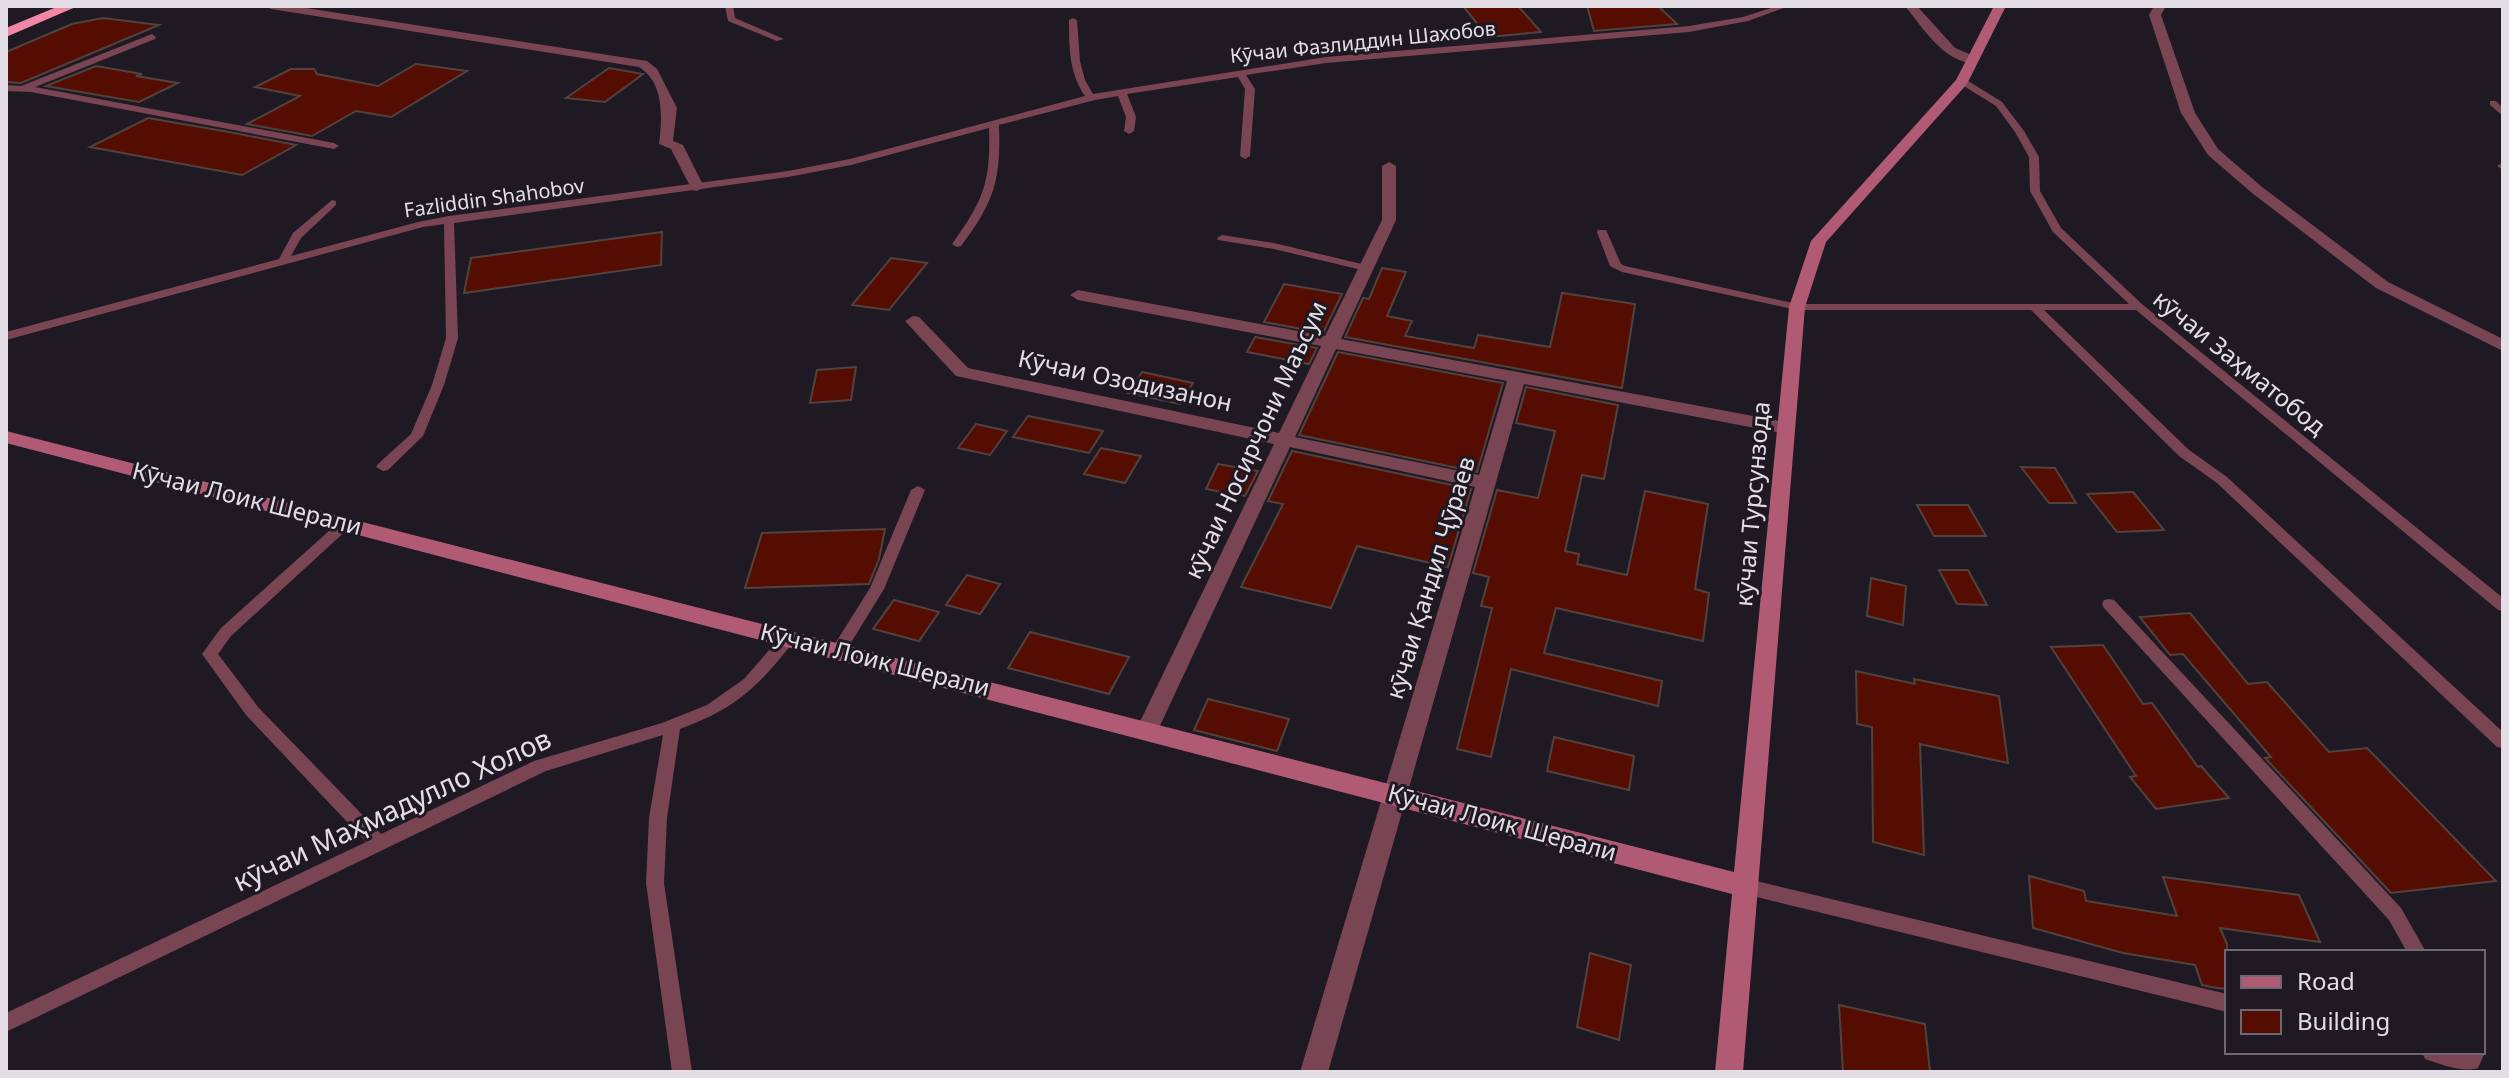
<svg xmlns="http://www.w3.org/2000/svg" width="2509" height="1078" viewBox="0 0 2509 1078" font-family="'Noto Sans',sans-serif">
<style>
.building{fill:#550d01;stroke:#50423f;stroke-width:2}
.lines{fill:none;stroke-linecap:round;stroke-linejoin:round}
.lane{fill:#7a4553;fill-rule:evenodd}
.street{fill:#7a4553;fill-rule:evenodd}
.secondary{fill:#b05b73;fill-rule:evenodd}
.highway{fill:#f187a3;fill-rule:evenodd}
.labels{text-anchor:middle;stroke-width:6;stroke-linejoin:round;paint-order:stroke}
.far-street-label{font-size:20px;fill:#e3dee5;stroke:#1f1923}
.street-label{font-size:24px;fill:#e3dee5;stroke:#1f1923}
.near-street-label{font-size:28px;fill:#e3dee5;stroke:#1f1923}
</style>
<rect width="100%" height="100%" fill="#1f1923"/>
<g class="building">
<path d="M 1463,6 L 1518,6 L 1541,32 L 1488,37 Z"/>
<path d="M 1587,6 L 1658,6 L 1677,24 L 1594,31 Z"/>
<path d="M 103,18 L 159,25 L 21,83 L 6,82 L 6,52 L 72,24 Z"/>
<path d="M 416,64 L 467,71 L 391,117 L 356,111 L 312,136 L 247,124 L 300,96 L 255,87 L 291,69 L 314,69 L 317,74 L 378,86 Z"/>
<path d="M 96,66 L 142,74 L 136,76 L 178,83 L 139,102 L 46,86 Z"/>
<path d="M 609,68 L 643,74 L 605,102 L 566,98 Z"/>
<path d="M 148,118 L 229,132 L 296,145 L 242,175 L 90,147 Z"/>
<path d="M 662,232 L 661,265 L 464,293 L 471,258 Z"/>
<path d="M 891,258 L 927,263 L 889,310 L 852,305 Z"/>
<path d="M 1382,268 L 1406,272 L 1387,316 L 1412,321 L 1405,336 L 1474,348 L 1478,335 L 1550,347 L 1562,293 L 1635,304 L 1622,388 L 1345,337 L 1363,298 L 1369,299 Z"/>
<path d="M 1284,284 L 1342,294 L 1323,333 L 1264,322 Z"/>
<path d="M 1255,337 L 1317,348 L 1309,364 L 1247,352 Z"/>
<path d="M 1338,352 L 1503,383 L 1477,472 L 1299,435 Z"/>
<path d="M 856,367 L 851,400 L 810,403 L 817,370 Z"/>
<path d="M 1142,372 L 1193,383 L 1180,404 L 1128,393 Z"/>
<path d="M 1526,387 L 1618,405 L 1604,479 L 1582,475 L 1565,551 L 1579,554 L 1577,564 L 1627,575 L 1645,491 L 1708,504 L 1695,589 L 1709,593 L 1703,641 L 1556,608 L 1544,653 L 1662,681 L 1658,706 L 1511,669 L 1491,757 L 1457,749 L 1492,608 L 1481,606 L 1489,577 L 1473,573 L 1497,490 L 1538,498 L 1555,431 L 1516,423 Z"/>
<path d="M 1028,416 L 1103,431 L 1089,453 L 1013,437 Z"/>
<path d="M 976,424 L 1007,431 L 990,455 L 958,448 Z"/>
<path d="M 1101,448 L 1141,456 L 1125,483 L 1084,474 Z"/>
<path d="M 1292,451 L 1471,489 L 1448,567 L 1357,546 L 1331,608 L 1241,587 L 1283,504 L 1268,501 Z"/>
<path d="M 1218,464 L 1258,471 L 1245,496 L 1206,489 Z"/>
<path d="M 2021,467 L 2055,468 L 2076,503 L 2049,503 Z"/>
<path d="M 2133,492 L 2164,530 L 2117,532 L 2087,494 Z"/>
<path d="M 1917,505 L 1968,505 L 1986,536 L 1934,536 Z"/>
<path d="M 885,529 L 879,559 L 869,584 L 745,588 L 762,533 Z"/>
<path d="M 1939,570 L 1968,570 L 1987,605 L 1957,604 Z"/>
<path d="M 967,575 L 1000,584 L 980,614 L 946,605 Z"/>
<path d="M 1871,578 L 1906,586 L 1903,625 L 1867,616 Z"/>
<path d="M 894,600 L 939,612 L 919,641 L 873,629 Z"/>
<path d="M 2190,613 L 2248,684 L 2267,682 L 2329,752 L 2367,748 L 2496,881 L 2391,893 L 2265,758 L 2271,757 L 2183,654 L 2170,655 L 2140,617 Z"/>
<path d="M 1030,632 L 1129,657 L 1109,694 L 1008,668 Z"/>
<path d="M 2103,645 L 2143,704 L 2152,703 L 2198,767 L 2201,766 L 2229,798 L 2156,809 L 2130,777 L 2136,776 L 2051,647 Z"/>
<path d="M 1856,671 L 1915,684 L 1914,679 L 1999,696 L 2008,763 L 1920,744 L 1924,855 L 1873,842 L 1872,727 L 1857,724 Z"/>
<path d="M 1208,699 L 1289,719 L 1277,751 L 1194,730 Z"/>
<path d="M 1554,737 L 1634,756 L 1629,790 L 1547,771 Z"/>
<path d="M 2029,876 L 2084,891 L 2086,901 L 2177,916 L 2163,877 L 2299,895 L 2320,942 L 2220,928 L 2227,944 L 2227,989 L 2211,987 L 2202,985 L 2195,965 L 2123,953 L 2033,928 Z"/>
<path d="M 1590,953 L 1631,965 L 1619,1040 L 1577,1027 Z"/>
<path d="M 1839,1005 L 1925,1024 L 1930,1072 L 1843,1072 Z"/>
</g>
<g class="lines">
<g class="lane">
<path d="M 725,6 L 733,6 L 735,18 L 784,39 L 777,41 L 728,21 Z"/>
<path d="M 1777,6 L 1789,6 L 1748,21 L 1689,32 L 1326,63 L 1246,75 L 1255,89 L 1250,156 L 1245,159 L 1240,156 L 1245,89 L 1238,77 L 1127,94 L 1136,117 L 1134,131 L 1129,134 L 1124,131 L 1126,117 L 1118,96 L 1095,100 L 999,125 C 1001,181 994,202 961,246 L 957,247 L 952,244 C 983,201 991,182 989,128 L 851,165 L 788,177 L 454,223 L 458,338 L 444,385 L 423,436 L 388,470 L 383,471 L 376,467 L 378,464 L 411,434 L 432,385 L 446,338 L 444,224 L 423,227 L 6,340 L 6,332 L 279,259 L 293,233 L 332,200 L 336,201 L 336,205 L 301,238 L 291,256 L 418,222 L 449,216 L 788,171 L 850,159 L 1085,96 C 1069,73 1069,47 1069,20 L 1073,18 L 1077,20 L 1080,61 L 1085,80 L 1093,94 L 1326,57 L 1689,26 L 1743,17 Z"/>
<path d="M 152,34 L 156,37 L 155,39 L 35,87 L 334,143 L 339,146 L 334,149 L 31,92 L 6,91 L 6,85 L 21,86 Z"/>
<path d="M 1959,79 L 1965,79 L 2002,102 L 2024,131 L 2039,157 L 2040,191 L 2061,228 L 2143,305 L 2503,598 L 2503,611 L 2498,610 L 2136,310 L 2044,310 L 2189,450 L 2227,477 L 2503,732 L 2503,748 L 2497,747 L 2217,483 L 2179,456 L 2031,310 L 1797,310 L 1622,272 L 1610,266 L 1597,232 L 1598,230 L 1606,230 L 1621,264 L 1625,266 L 1797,304 L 2129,304 L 2053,232 L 2030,191 L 2029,157 L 2015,132 L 1996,106 L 1959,83 Z"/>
<path d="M 2490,101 L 2496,101 L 2503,108 L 2503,116 L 2490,105 Z"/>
<path d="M 2502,163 L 2503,163 L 2503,170 L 2497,166 Z"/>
<path d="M 1222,235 L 1274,243 L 1370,266 L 1372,268 L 1366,271 L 1274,249 L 1218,240 L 1217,238 Z"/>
<path d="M 918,486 L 925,490 L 884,589 L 844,654 L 834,654 L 831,650 L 870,588 L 911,490 Z"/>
<path d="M 345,519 L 352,524 L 350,527 L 231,636 L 218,654 L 258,707 L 381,834 L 534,761 L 662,723 L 707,705 L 744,679 L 784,633 L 794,633 L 797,637 L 794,641 C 759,686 736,709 680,729 L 667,818 L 664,883 L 692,1072 L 672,1072 L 646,883 L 649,818 L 663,735 L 546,771 L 6,1032 L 6,1013 L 366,842 L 246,715 L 202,654 L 221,628 L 340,521 Z"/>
<path d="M 2109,599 L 2114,600 L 2401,908 L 2426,952 L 2407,952 L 2389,920 L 2104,608 L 2102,604 L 2104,600 Z"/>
<path d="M 1744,878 L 2227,994 L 2227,1012 L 1744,894 L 1738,891 L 1735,886 L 1738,881 Z"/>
<path d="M 2483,1048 L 2485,1052 L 2478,1068 C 2464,1073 2439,1064 2425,1059 L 2422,1052 L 2483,1052 Z"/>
</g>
<g class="street">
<path d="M 265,6 L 293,6 L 647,61 L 657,69 L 677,108 L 673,141 L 683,145 L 704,187 L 697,191 L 692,190 L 671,149 L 659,144 C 662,119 665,83 639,67 L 271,9 Z"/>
<path d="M 1905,6 L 1917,6 L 1955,48 L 1976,57 L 1976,63 C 1946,65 1922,27 1905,6 Z"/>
<path d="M 2154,6 L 2166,6 L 2161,15 L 2195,113 L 2218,149 L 2262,187 L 2388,282 L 2503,339 L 2503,351 L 2376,288 L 2252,193 L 2208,155 L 2181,113 L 2149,15 Z"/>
<path d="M 1389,162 L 1396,166 L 1396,220 L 1341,339 L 1786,422 L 1795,428 L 1786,434 L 1524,384 L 1328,1072 L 1300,1072 L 1475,487 L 1290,447 L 1158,730 L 1155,736 L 1147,739 L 1139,736 L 1136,730 L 1274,444 L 956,376 L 905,321 L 913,316 L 919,317 L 968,368 L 1279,433 L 1321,346 L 1078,300 L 1070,295 L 1078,290 L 1325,336 L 1382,220 L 1382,166 ZM 1336,349 L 1507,381 L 1479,475 L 1295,437 Z"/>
</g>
<path class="secondary" d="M 1994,6 L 2006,6 L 1967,84 L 1826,242 L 1805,307 L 1743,1072 L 1715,1072 L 1732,894 L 6,443 L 6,431 L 1734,872 L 1789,307 L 1811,241 L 1956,80 Z"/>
<path class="highway" d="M 59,6 L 78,6 L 6,37 L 6,28 Z"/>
</g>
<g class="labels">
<g class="far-street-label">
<text transform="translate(1363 42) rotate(-6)" y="7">Кӯчаи Фазлиддин Шахобов</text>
<text transform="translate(494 198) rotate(-8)" y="7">Fazliddin Shahobov</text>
</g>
<g class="street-label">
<text transform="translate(2239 363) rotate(39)" y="8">кӯчаи Заҳматобод</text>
<text transform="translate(1125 381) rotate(12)" y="8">Кӯчаи Озодизанон</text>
<text transform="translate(1256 440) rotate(-65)" y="8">кӯчаи Носирчони Маъсум</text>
<text transform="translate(247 499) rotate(14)" y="8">Кӯчаи Лоик Шерали</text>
<text transform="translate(1753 504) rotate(-85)" y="8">кӯчаи Турсунзода</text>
<text transform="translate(1431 578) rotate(-73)" y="8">кӯчаи Қандил Ҷӯраев</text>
<text transform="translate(875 660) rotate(14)" y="8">Кӯчаи Лоик Шерали</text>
<text transform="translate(1502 823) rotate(15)" y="8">Кӯчаи Лоик Шерали</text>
</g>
<g class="near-street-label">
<text transform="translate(392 810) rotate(-25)" y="10">кӯчаи Маҳмадулло Холов</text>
</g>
</g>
<rect width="2509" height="1078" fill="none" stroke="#e3dee5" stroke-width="16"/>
<rect x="2225" y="950" width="260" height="104" fill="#1f1923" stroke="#6d6871" stroke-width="2"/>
<rect x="2241" y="976" width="40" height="12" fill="#b05b73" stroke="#6d6871" stroke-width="2"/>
<text x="2297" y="990" font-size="24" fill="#e3dee5">Road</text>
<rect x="2241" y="1010" width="40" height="24" fill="#550d01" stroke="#6d6871" stroke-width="2"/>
<text x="2297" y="1030" font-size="24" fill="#e3dee5">Building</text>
</svg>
